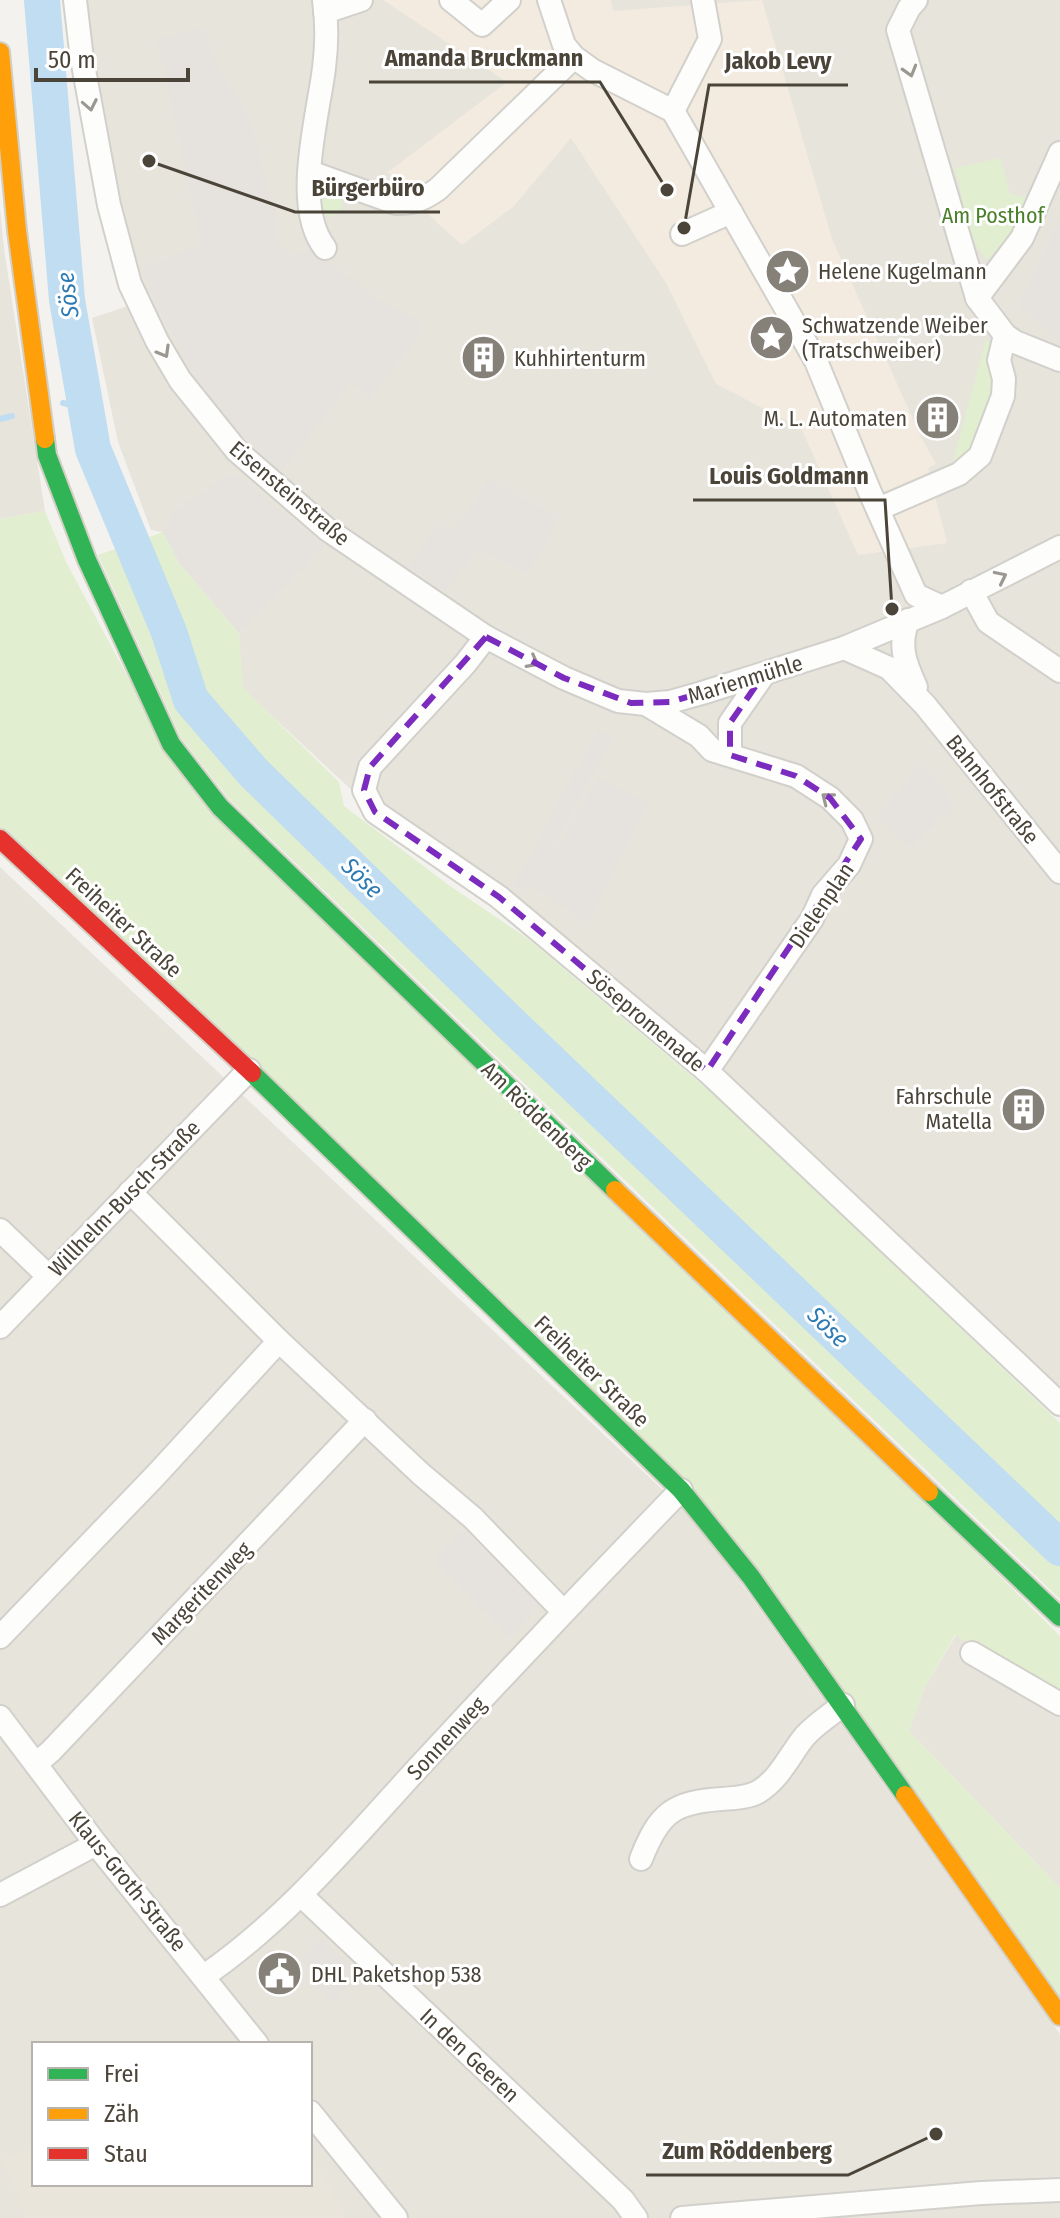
<svg xmlns="http://www.w3.org/2000/svg" width="1060" height="2218" viewBox="0 0 1060 2218" font-family="'Fira Sans Condensed',sans-serif">
<style>
.residential{fill:#e7e4dc;fill-rule:evenodd}
.commercial{fill:#f3ebdf}
.education{fill:#eae5da}
.green{fill:#e1eecf}
.parking{fill:#e6e3df}
.lines{fill:none;stroke-linecap:round;stroke-linejoin:round}
.stream{stroke:#c0ddf1;stroke-width:6}
.river{stroke:#c0ddf1;stroke-width:36}
.street-casing{stroke:#d2d0cb;stroke-width:26}
.fast-casing{stroke:#d3cfc5;stroke-width:22}
.slow-casing{stroke:#d3cfc5;stroke-width:22}
.jam-casing{stroke:#d3cfc5;stroke-width:22}
.street{stroke:#fdfdfc;stroke-width:22}
.fast{stroke:#30b455;stroke-width:18}
.slow{stroke:#ff9f0a;stroke-width:18}
.jam{stroke:#e5322d;stroke-width:18}
.oneway{stroke:#9b9791}
.marked{fill:none;stroke:#7b2cbf;stroke-width:6;stroke-dasharray:16 10;stroke-linejoin:round}
.labels{text-anchor:middle;stroke-width:6;stroke-linejoin:round;paint-order:stroke}
.park-label{font-size:22px;fill:#4a7f2a;stroke:#fff}
.poi-label{font-size:22px;fill:#4b4439;stroke:#fff;text-anchor:start}
.street-label{font-size:22px;fill:#4b4439;stroke:#fff}
.water-label{font-size:24px;font-style:italic;fill:#2e7ab2;stroke:#fff}
.leader{fill:none;stroke:#4b4439;stroke-width:3}
.callout-dot{fill:#4b4439;stroke:#fff;stroke-width:3}
.callout-label{font-size:24px;text-anchor:middle;font-weight:bold;fill:#4b4439;stroke:#fff;stroke-width:6;stroke-linejoin:round;paint-order:stroke}
</style>
<rect width="100%" height="100%" fill="#f4f2ee"/>
<g class="residential">
<path d="M 75,0 L 1060,0 L 1060,1404 L 730,1091 L 375,812 L 242,688 L 239,633 L 163,532 L 151,530 L 118,442 L 92,318 L 137,303 Z"/>
<path d="M 0,208 L 4,249 L 45,511 L 0,519 Z"/>
<path d="M 0,867 L 700,1525 L 1060,2034 L 1060,2218 L 0,2218 ZM 34,2044 L 310,2044 L 310,2184 L 34,2184 Z"/>
<path d="M 956,1635 L 1060,1694 L 1060,1888 L 909,1731 L 924,1689 Z"/>
</g>
<path class="commercial" d="M 383,0 L 611,0 L 613,11 L 762,0 L 832,239 L 921,437 L 936,464 L 928,468 L 947,543 L 858,555 L 801,428 L 716,384 L 666,283 L 571,138 L 513,207 L 462,245 L 431,217 L 388,172 L 507,82 Z"/>
<path class="education" d="M 34,2147 L 34,2184 L 310,2184 L 310,2150 L 346,2218 L 27,2218 L 3,2160 Z"/>
<g class="green">
<path d="M 1000,158 L 1010,194 L 1025,197 L 1027,214 L 988,260 C 966,240 963,196 955,168 Z"/>
<circle cx="330" cy="204" r="12"/>
<path d="M 986,339 L 991,345 L 990,364 L 995,386 L 974,455 L 905,487 L 953,462 Z"/>
<path d="M 45,511 L 66,562 L 165,746 L 1060,1636 L 1060,1694 L 955,1635 L 924,1689 L 909,1731 L 1060,1888 L 1060,2004 L 756,1572 L 0,830 L 0,519 Z"/>
<path d="M 163,532 L 179,563 L 239,633 L 243,688 L 339,782 L 344,806 L 450,886 L 527,938 L 730,1108 L 1060,1423 L 1060,1599 L 229,799 L 181,738 L 98,555 Z"/>
</g>
<g class="parking">
<path d="M 204,27 L 215,60 L 250,118 L 275,212 L 276,240 L 281,248 L 290,255 L 300,254 L 312,249 L 375,297 L 420,321 L 421,335 L 370,398 L 351,384 L 280,473 L 233,425 L 193,373 L 154,300 L 142,268 L 201,244 L 157,39 Z"/>
<path d="M 1060,221 L 1060,341 L 1018,304 L 1054,229 Z"/>
<path d="M 232,472 L 325,546 L 239,633 L 179,563 L 163,532 L 172,512 Z"/>
<path d="M 489,480 L 560,517 L 528,574 L 479,548 L 445,592 L 408,566 L 437,525 L 446,530 L 454,528 Z"/>
<path d="M 598,729 L 613,737 L 532,888 L 512,888 Z"/>
<path d="M 921,764 L 942,785 L 955,807 L 910,847 L 877,816 Z"/>
<path d="M 597,777 L 649,804 L 587,924 L 535,887 Z"/>
<path d="M 462,1529 L 539,1605 L 510,1638 L 432,1561 Z"/>
<path d="M 320,1938 L 359,1975 L 332,2001 L 315,1985 L 303,1958 Z"/>
</g>
<g class="lines">
<g class="stream">
<path d="M 63,403 L 87,409"/>
<path d="M 0,419 L 12,416"/>
</g>
<path class="river" d="M 42,0 L 67,300 L 93,449 L 169,632 L 191,700 L 253,772 L 508,1021 L 1060,1548"/>
<defs>
<g id="street">
<path d="M 75,0 L 82,59 L 109,205 L 130,284 L 157,341 L 180,380 L 237,451 L 328,530 L 486,637 L 564,678 L 618,701 L 646,704 L 699,736 L 712,750 L 796,776 L 830,798 L 852,820 L 861,839 L 849,865 L 823,895 L 812,919 L 707,1071"/>
<path d="M 324,0 C 327,22 327,45 324,68 C 318,117 292,206 325,248"/>
<path d="M 451,0 L 482,25 L 509,0"/>
<path d="M 549,0 L 564,45 L 574,57 L 592,70 L 673,111 L 816,361 L 869,490 L 916,595 L 942,607"/>
<path d="M 916,0 L 909,8 L 898,30 L 977,298 L 1005,335 L 1015,342 L 1060,360"/>
<path d="M 325,12 L 361,0"/>
<path d="M 673,111 L 710,39 L 703,0"/>
<path d="M 310,172 L 396,203 C 413,204 424,199 438,189 L 574,57"/>
<path d="M 682,234 L 731,212"/>
<path d="M 977,298 L 1022,238 L 1060,153"/>
<path d="M 878,509 L 959,474 L 980,456 L 1003,396 L 1004,379 L 999,360 L 1005,335"/>
<path d="M 971,591 L 988,622 L 1060,671"/>
<path d="M 908,620 C 898,646 905,663 916,687"/>
<path d="M 486,637 L 465,664 L 370,767 L 364,790 L 375,812 L 499,897 L 707,1071 L 1060,1404"/>
<path d="M 844,648 L 889,668 L 925,705 L 1060,872"/>
<path d="M 646,704 L 670,702 L 702,693 L 844,648 L 942,607 L 1060,547"/>
<path d="M 730,755 L 730,723 L 764,674"/>
<path d="M 130,1192 L 279,1341 L 421,1474 L 473,1518 L 563,1611"/>
<path d="M 0,1230 L 48,1276"/>
<path d="M 0,1327 L 249,1070"/>
<path d="M 0,1637 L 156,1475 L 279,1341"/>
<path d="M 972,1653 L 1060,1704"/>
<path d="M 0,1717 L 96,1844 L 257,2044"/>
<path d="M 36,1764 L 51,1751 L 365,1420"/>
<path d="M 641,1859 C 659,1813 673,1802 722,1799 C 734,1798 747,1798 758,1792 C 780,1779 790,1754 805,1736 C 816,1724 830,1715 843,1705"/>
<path d="M 0,1895 L 96,1844"/>
<path d="M 301,1895 L 623,2200 L 636,2218"/>
<path d="M 204,1976 C 286,1920 351,1841 417,1769 C 504,1675 592,1582 681,1490"/>
<path d="M 310,2112 L 396,2218"/>
<path d="M 682,2218 L 981,2193 L 1060,2190"/>
</g>
<g id="fast">
<path d="M 45,439 L 47,455 L 87,560 L 171,744 L 220,807 L 615,1190"/>
<path d="M 252,1073 L 681,1490 L 751,1577 L 905,1795"/>
<path d="M 929,1492 L 1060,1617"/>
</g>
<g id="slow">
<path d="M 0,52 L 17,231 L 45,439"/>
<path d="M 615,1190 L 929,1492"/>
<path d="M 905,1795 L 1060,2016"/>
</g>
<path id="jam" d="M 0,839 L 252,1073"/>
</defs>
<use href="#street" class="street-casing"/>
<use href="#fast" class="fast-casing"/>
<use href="#slow" class="slow-casing"/>
<use href="#jam" class="jam-casing"/>
<use href="#street" class="street"/>
<use href="#fast" class="fast"/>
<use href="#slow" class="slow"/>
<use href="#jam" class="jam"/>
</g>
<defs><path id="oneway-chevron" d="M-2-3.5L2.5 0L-2 3.5" fill="none" stroke-width="1.6" stroke-linecap="round" stroke-linejoin="round" transform="scale(2)"/></defs>
<g class="oneway">
<use href="#oneway-chevron" transform="translate(910 71) rotate(74)"/>
<use href="#oneway-chevron" transform="translate(90 105) rotate(79)"/>
<use href="#oneway-chevron" transform="translate(164 352) rotate(60)"/>
<use href="#oneway-chevron" transform="translate(1001 577) rotate(-26)"/>
<use href="#oneway-chevron" transform="translate(533 662) rotate(28)"/>
<use href="#oneway-chevron" transform="translate(827 798) rotate(-142)"/>
</g>
<path class="marked" d="M 486,637 L 564,678 L 631,703 L 670,702 L 764,674 L 730,723 L 730,755 L 796,776 L 830,798 L 861,839 L 707,1071 L 499,897 L 375,812 L 364,790 L 370,767 Z"/>
<defs>
<symbol id="sight-disc" viewBox="-11 -11 22 22"><circle r="9.5" fill="#868178" stroke="#fff"/><path d="M0-6L1.8-2.2L6-1.7L2.9 1.2L3.7 5.4L0 3.3L-3.7 5.4L-2.9 1.2L-6-1.7L-1.8-2.2Z" fill="#fff"/></symbol>
<symbol id="building-disc" viewBox="-11 -11 22 22"><circle r="9.5" fill="#868178" stroke="#fff"/><path d="M-4-6H4V6H1V3H-1V6H-4ZM-2.5-4.3h1.7v1.8h-1.7ZM.8-4.3h1.7v1.8H.8ZM-2.5-1h1.7V.8h-1.7ZM.8-1h1.7V.8H.8Z" fill="#fff"/></symbol>
<symbol id="civic-disc" viewBox="-11 -11 22 22"><circle r="9.5" fill="#868178" stroke="#fff"/><path d="M-.6-6.5H3V-4.5H.6V-3L4-1V1h2V6H-6V1h2V-1L-.6-3ZM-1.2 2.5V6h2.4V2.5Z" fill="#fff"/></symbol>
</defs>
<g fill-rule="evenodd">
<use href="#sight-disc" x="762" y="246" width="51" height="51"/>
<use href="#sight-disc" x="746" y="312" width="51" height="51"/>
<use href="#building-disc" x="458" y="332" width="51" height="51"/>
<use href="#building-disc" x="912" y="392" width="51" height="51"/>
<use href="#building-disc" x="998" y="1084" width="51" height="51"/>
<use href="#civic-disc" x="254" y="1948" width="51" height="51"/>
</g>
<g class="labels">
<g class="park-label">
<text x="993" y="223">Am Posthof</text>
</g>
<g class="poi-label">
<text x="818" y="279">Helene Kugelmann</text>
<text x="802" y="333">Schwatzende Weiber<tspan x="802" dy="25">(Tratschweiber)</tspan></text>
<text x="514" y="366">Kuhhirtenturm</text>
<text x="907" y="426" text-anchor="end">M. L. Automaten</text>
<text x="992" y="1104" text-anchor="end">Fahrschule<tspan x="992" dy="25">Matella</tspan></text>
<text x="311" y="1982">DHL Paketshop 538</text>
</g>
<g class="street-label">
<text transform="translate(290 493) rotate(40)" y="8">Eisensteinstraße</text>
<text transform="translate(745 679) rotate(-17)" y="8">Marienmühle</text>
<text transform="translate(993 789) rotate(51)" y="8">Bahnhofstraße</text>
<text transform="translate(821 905) rotate(-56)" y="8">Dielenplan</text>
<text transform="translate(124 922) rotate(43)" y="8">Freiheiter Straße</text>
<text transform="translate(646 1020) rotate(40)" y="8">Sösepromenade</text>
<text transform="translate(537 1115) rotate(44)" y="8">Am Röddenberg</text>
<text transform="translate(124 1198) rotate(-46)" y="8">Willhelm-Busch-Straße</text>
<text transform="translate(592 1371) rotate(44)" y="8">Freiheiter Straße</text>
<text transform="translate(201 1593) rotate(-46)" y="8">Margeritenweg</text>
<text transform="translate(446 1738) rotate(-47)" y="8">Sonnenweg</text>
<text transform="translate(128 1881) rotate(51)" y="8">Klaus-Groth-Straße</text>
<text transform="translate(470 2055) rotate(43)" y="8">In den Geeren</text>
</g>
<g class="water-label">
<text transform="translate(68 295) rotate(-97)" y="8">Söse</text>
<text transform="translate(362 878) rotate(44)" y="8">Söse</text>
<text transform="translate(828 1327) rotate(44)" y="8">Söse</text>
</g>
</g>
<path class="leader" d="M667 190L600 82H369M684 228L709 85H848M149 161L295 212H440M892 609L885 500H693M936 2134L848 2175H646"/>
<g class="callout-dot">
<circle cx="667" cy="190" r="8"/>
<circle cx="684" cy="228" r="8"/>
<circle cx="149" cy="161" r="8"/>
<circle cx="892" cy="609" r="8"/>
<circle cx="936" cy="2134" r="8"/>
</g>
<g class="callout-label">
<text x="484" y="66">Amanda Bruckmann</text>
<text x="778" y="69">Jakob Levy</text>
<text x="368" y="196">Bürgerbüro</text>
<text x="789" y="484">Louis Goldmann</text>
<text x="747" y="2159">Zum Röddenberg</text>
</g>
<rect x="32" y="2042" width="280" height="144" fill="#ffffff" stroke="#b7b4b0" stroke-width="2"/>
<rect x="48" y="2068" width="40" height="12" fill="#30b455" stroke="#b7b4b0" stroke-width="2"/>
<text x="104" y="2082" font-size="24" fill="#4b4439">Frei</text>
<rect x="48" y="2108" width="40" height="12" fill="#ff9f0a" stroke="#b7b4b0" stroke-width="2"/>
<text x="104" y="2122" font-size="24" fill="#4b4439">Zäh</text>
<rect x="48" y="2148" width="40" height="12" fill="#e5322d" stroke="#b7b4b0" stroke-width="2"/>
<text x="104" y="2162" font-size="24" fill="#4b4439">Stau</text>
<path d="M36 68v12h152v-12" fill="none" stroke="#4b4439" stroke-width="4"/>
<text x="48" y="68" font-size="24" fill="#4b4439" stroke="#ffffff" stroke-width="6" paint-order="stroke">50 m</text>
</svg>
